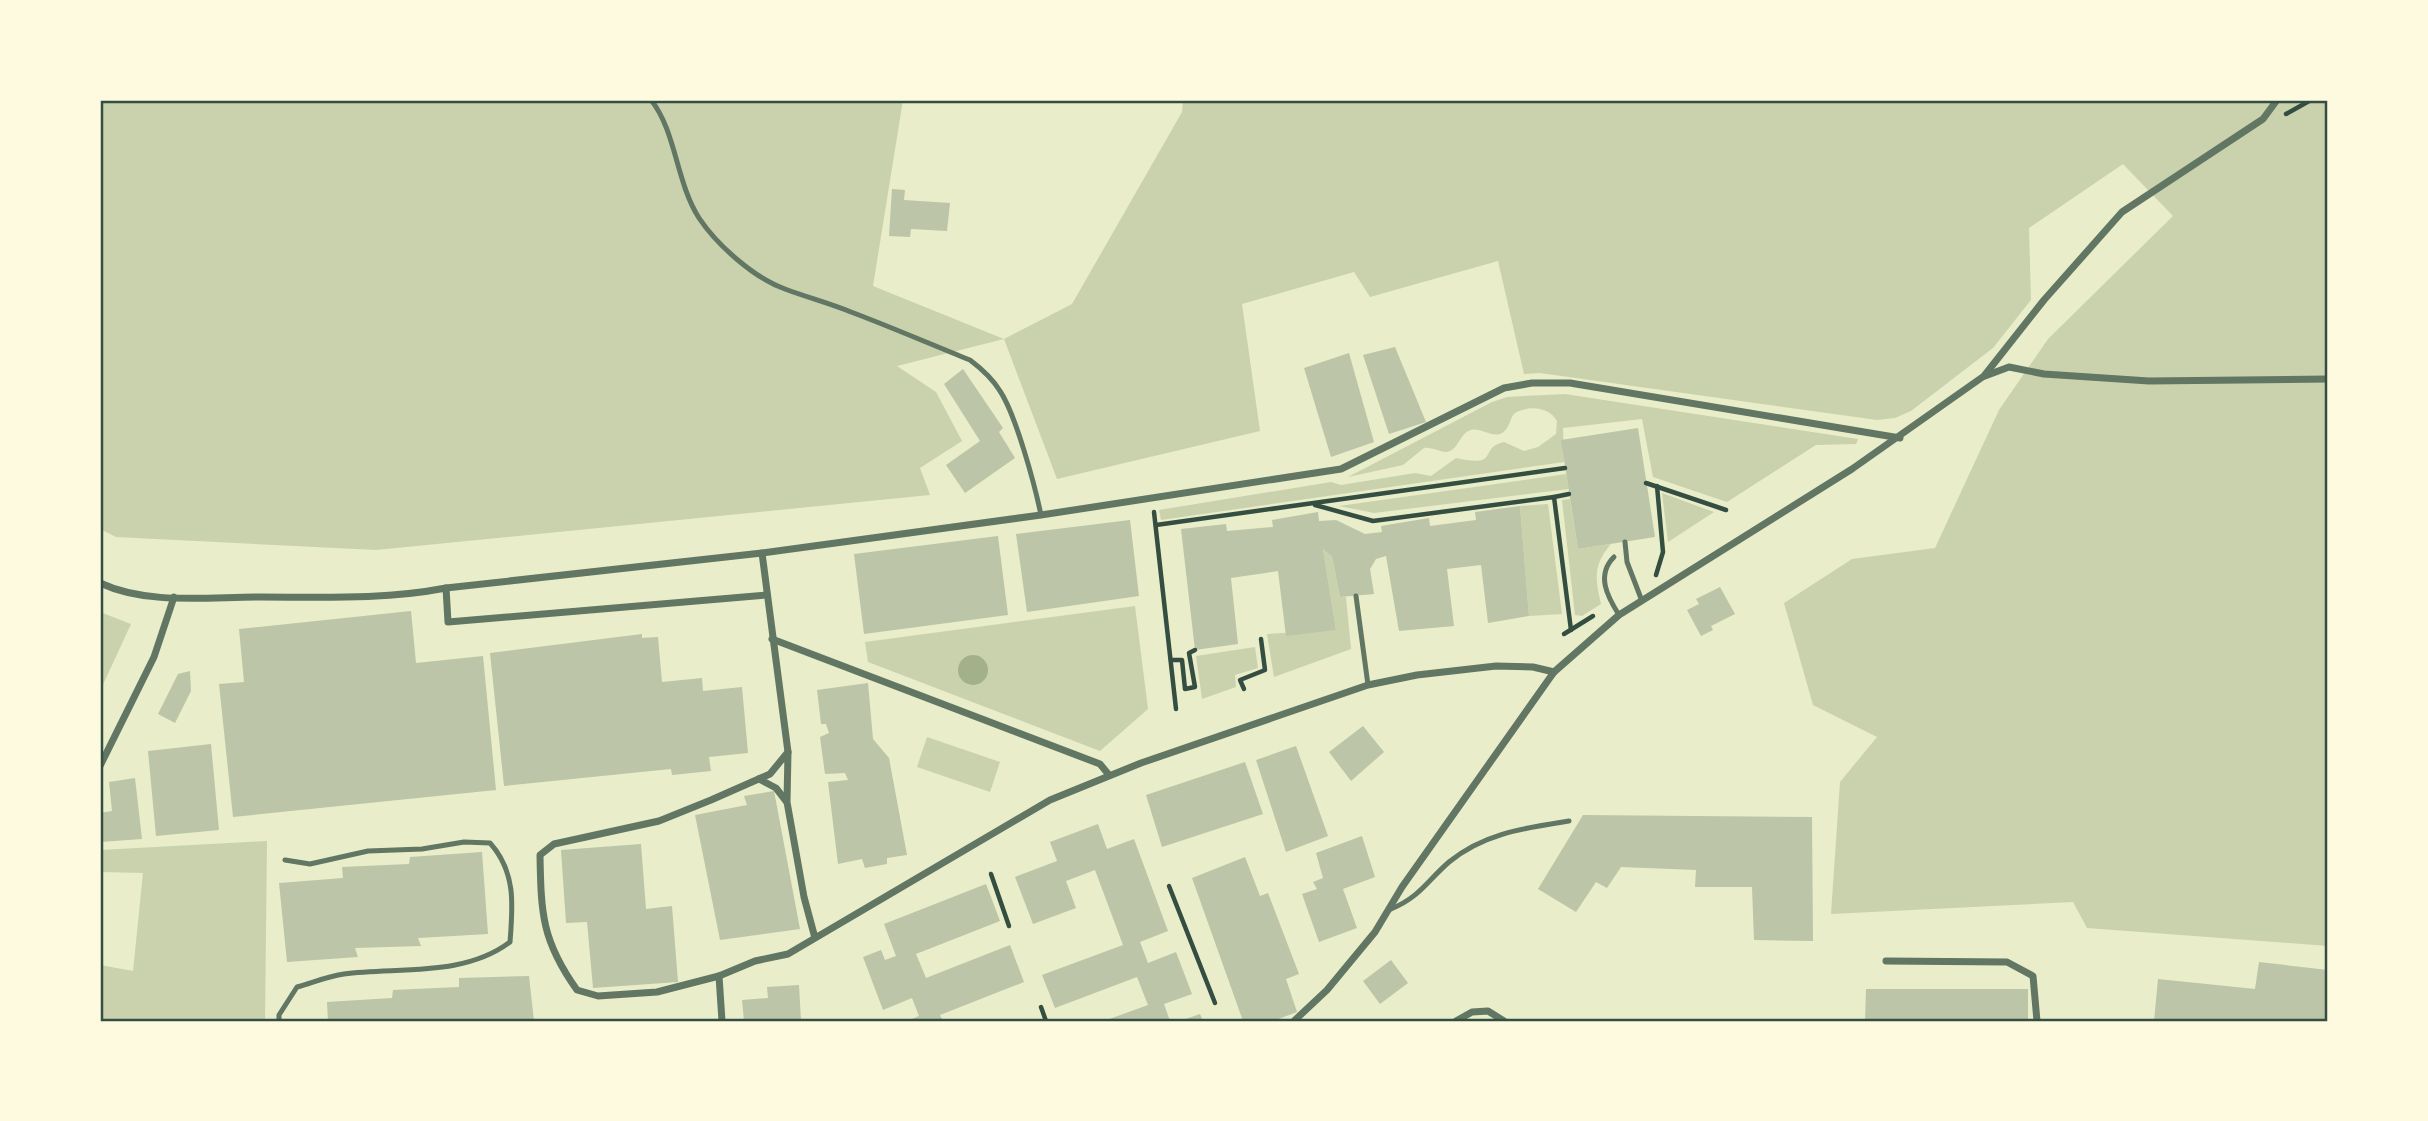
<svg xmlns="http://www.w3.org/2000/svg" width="2428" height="1121" viewBox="0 0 2428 1121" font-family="'PT Sans',sans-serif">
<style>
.green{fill:#cad2ad}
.water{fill:#a3b18a}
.building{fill:#bcc5a7}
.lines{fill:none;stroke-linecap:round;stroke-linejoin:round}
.path{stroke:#344e41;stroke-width:4.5}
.service{stroke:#617663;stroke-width:5}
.minor{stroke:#617663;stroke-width:7}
.neatline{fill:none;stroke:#344e41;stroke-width:2.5}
</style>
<rect width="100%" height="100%" fill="#e9edc9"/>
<g class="green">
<path d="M 100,100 L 903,100 L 873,286 L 1004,339 L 1072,304 L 1182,112 L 1183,100 L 2328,100 L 2328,946 L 2087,928 L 2073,902 L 1831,914 L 1840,782 L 1877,737 L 1813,705 L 1784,603 L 1852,559 L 1935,548 L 1999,410 L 2048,339 L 2173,216 L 2123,164 L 2029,228 L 2031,300 L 1993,348 L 1911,411 L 1895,418 L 1877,420 L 1540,373 L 1524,374 L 1498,261 L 1370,297 L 1354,272 L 1242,304 L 1260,431 L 1057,479 L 1004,339 L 897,366 L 936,392 L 962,441 L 920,468 L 930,495 L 376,550 L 116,537 L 100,529 Z"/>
<path d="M 1565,394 L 1858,439 L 1856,444 L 1816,445 L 1727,502 L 1653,477 L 1642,419 L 1563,428 L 1564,462 L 1161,520 L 1159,510 L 1331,482 L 1341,485 L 1415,473 L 1431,476 L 1456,458 C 1502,468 1477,448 1504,442 L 1524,451 L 1538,447 L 1556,434 L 1557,421 C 1549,407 1529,405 1515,413 C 1510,418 1511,422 1507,428 C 1498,443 1482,427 1471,430 C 1459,433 1459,451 1446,452 C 1439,452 1432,447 1424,448 L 1403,465 L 1348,477 L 1492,402 L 1507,397 Z"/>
<path d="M 1566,474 L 1569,489 L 1374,513 L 1339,506 Z"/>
<path d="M 1662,493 L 1714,512 L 1668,542 Z"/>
<path d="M 1570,499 L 1578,549 L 1611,544 C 1593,565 1595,578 1601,604 L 1582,616 L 1575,615 L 1562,500 Z"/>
<path d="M 1548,504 L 1562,614 L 1529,616 L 1520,506 Z"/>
<path d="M 1323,549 L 1332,557 L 1340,597 L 1346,597 L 1351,649 L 1274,677 L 1267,634 L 1336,630 Z"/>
<path d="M 1135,606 L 1148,709 L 1100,751 L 868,662 L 865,642 Z"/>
<path d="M 100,612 L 131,624 L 100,691 Z"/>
<path d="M 1255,647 L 1258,668 L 1235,675 L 1236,687 L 1202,699 L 1196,656 Z"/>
<path d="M 927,737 L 1000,762 L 990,792 L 917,767 Z"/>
<path d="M 267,841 L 265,1021 L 100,1021 L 100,965 L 133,971 L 143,873 L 100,872 L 100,850 Z"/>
</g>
<circle class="water" cx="973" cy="670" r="15"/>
<g class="building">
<path d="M 892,189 L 905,190 L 904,200 L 950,203 L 947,231 L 911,229 L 910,237 L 889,236 Z"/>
<path d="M 1395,347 L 1426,422 L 1389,434 L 1363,355 Z"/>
<path d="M 1349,353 L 1374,442 L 1331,457 L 1304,368 Z"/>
<path d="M 963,369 L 1003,428 L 999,432 L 1015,458 L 965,493 L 946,465 L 980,441 L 944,384 Z"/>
<path d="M 1638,428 L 1655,537 L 1578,549 L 1561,440 Z"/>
<path d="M 1520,506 L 1529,616 L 1488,623 L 1481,565 L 1447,569 L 1454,626 L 1399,631 L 1386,556 L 1376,559 L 1370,569 L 1374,594 L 1340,597 L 1332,557 L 1323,549 L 1336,630 L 1286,636 L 1278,571 L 1231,578 L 1238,644 L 1195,650 L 1181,529 L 1226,524 L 1227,531 L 1273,527 L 1272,520 L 1318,512 L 1319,521 L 1336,520 L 1365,534 L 1382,532 L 1381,526 L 1429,518 L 1430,526 L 1476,520 L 1475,512 Z"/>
<path d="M 1130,520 L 1139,596 L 1027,612 L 1016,534 Z"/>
<path d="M 998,536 L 1008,615 L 864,634 L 854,554 Z"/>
<path d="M 1720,587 L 1735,614 L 1711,626 L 1713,630 L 1701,636 L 1687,610 L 1699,604 L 1696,599 Z"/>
<path d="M 411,611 L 416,663 L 483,656 L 496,790 L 233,817 L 219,684 L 244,682 L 239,629 Z"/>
<path d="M 642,634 L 642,638 L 658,637 L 662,682 L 702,678 L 703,691 L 742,687 L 748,753 L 709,757 L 711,771 L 672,775 L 671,769 L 504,786 L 490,653 Z"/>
<path d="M 190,671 L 191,691 L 175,723 L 158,714 L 178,674 Z"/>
<path d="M 868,683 L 873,739 L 889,758 L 907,855 L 887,858 L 887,864 L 865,868 L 862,859 L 838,864 L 828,782 L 848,780 L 845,773 L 825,774 L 820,737 L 829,733 L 826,724 L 821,724 L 817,690 Z"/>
<path d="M 1363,726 L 1384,752 L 1351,781 L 1329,752 Z"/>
<path d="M 211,744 L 219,830 L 156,836 L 148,751 Z"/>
<path d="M 1296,746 L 1328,836 L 1286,852 L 1256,760 Z"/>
<path d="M 1245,762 L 1263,814 L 1162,847 L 1146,795 Z"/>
<path d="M 135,778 L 142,839 L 100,842 L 100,813 L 112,811 L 109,782 Z"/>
<path d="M 774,791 L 800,929 L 720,940 L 695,815 L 747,805 L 744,796 Z"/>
<path d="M 1583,815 L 1812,817 L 1813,941 L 1754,940 L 1752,887 L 1695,887 L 1696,870 L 1621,867 L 1607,888 L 1596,882 L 1576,912 L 1538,889 Z"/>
<path d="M 1098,824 L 1107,849 L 1134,839 L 1168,931 L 1140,942 L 1148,963 L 1176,952 L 1192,994 L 1164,1004 L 1170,1021 L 1104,1021 L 1148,1005 L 1137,977 L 1055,1008 L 1042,975 L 1123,945 L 1095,870 L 1066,881 L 1076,908 L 1033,924 L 1015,877 L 1057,861 L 1050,842 Z"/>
<path d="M 1362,836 L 1375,877 L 1343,889 L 1357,928 L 1319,942 L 1302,894 L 1317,889 L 1313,882 L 1323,878 L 1316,853 Z"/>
<path d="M 641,844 L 646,909 L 672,906 L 678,982 L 593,988 L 587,922 L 566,923 L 561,850 Z"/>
<path d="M 482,852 L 488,934 L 418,938 L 421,946 L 355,948 L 358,957 L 287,962 L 279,883 L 343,878 L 342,867 L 409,864 L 410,857 Z"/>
<path d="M 1245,857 L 1260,896 L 1268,893 L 1299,974 L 1286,979 L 1297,1012 L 1273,1021 L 1243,1021 L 1192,878 Z"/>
<path d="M 986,884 L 1000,921 L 916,954 L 926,978 L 1010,945 L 1024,982 L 940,1015 L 943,1021 L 907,1021 L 919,1016 L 912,998 L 883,1010 L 863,957 L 881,950 L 885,960 L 896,956 L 884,924 Z"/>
<path d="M 1391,960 L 1408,983 L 1380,1004 L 1363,981 Z"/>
<path d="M 2259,962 L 2328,970 L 2328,1021 L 2154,1021 L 2158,979 L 2255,989 Z"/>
<path d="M 529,976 L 534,1021 L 328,1021 L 327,1002 L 392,998 L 393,990 L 459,987 L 459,978 Z"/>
<path d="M 799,985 L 801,1021 L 744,1021 L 742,1000 L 768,998 L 767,987 Z"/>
<path d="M 1866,989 L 2028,989 L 2028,1021 L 1865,1021 Z"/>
<path d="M 1200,1014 L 1203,1021 L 1180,1021 Z"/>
</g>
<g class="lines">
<g class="path">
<path d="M 2286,114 L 2311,100"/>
<path d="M 1646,483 L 1726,510"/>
<path d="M 1554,497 L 1569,494"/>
<path d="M 1315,505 L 1373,521 L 1554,497 L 1571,630"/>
<path d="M 1154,512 L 1176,709"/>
<path d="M 1156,525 L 1565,468"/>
<path d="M 1656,575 L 1663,552 L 1657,486"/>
<path d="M 1564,634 L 1593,616"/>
<path d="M 1171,660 L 1182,660 L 1185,689 L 1195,687 L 1189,653 L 1195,650"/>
<path d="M 1244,689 L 1240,680 L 1265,670 L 1261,639"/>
<path d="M 991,874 L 1009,926"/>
<path d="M 1169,886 L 1215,1003"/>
<path d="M 1041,1007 L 1046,1021"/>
</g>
<g class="service">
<path d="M 651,100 C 676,131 676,182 699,218 C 717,245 754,278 785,289 C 806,297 829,303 851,312 C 891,327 930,344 970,360 C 982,369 992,378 1000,391 C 1016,415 1035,486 1041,515"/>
<path d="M 1625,542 L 1627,562 L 1642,601"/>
<path d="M 1614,557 C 1596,575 1607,596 1619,615"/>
<path d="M 1356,596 L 1368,685"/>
<path d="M 1391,909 C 1420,897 1427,881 1449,862 C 1484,833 1525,828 1569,821"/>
<path d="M 279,1021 L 279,1015 L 297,987 C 312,983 328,976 344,974 C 399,967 464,977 510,942 C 513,905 516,872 490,843 L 464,842 L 422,849 L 368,851 L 310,864 L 285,860"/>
</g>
<g class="minor">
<path d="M 1985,376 L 2009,367 L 2044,374 L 2149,381 L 2328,379"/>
<path d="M 762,553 L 788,752"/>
<path d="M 100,583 C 147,605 207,597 259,597 C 321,597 384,600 446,588 L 762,553 L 1041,515 L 1341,469 L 1504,388 L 1532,383 L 1570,383 L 1900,438"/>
<path d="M 446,588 L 448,622 L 766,595"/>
<path d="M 772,639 L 1100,764 L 1109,775"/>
<path d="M 100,766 L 154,657 L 174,597"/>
<path d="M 759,779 L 776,788 L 786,801"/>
<path d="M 815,938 L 804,897 L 787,802 L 788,752 L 770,774 L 711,800 L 659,821 L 554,844 L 540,855 C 541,914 542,941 577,990 L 598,996 L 657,992 L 719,976 L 755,961 L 788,954 L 1050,800 L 1141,763 L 1368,685 L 1417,675 L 1496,666 L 1533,667 L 1554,672"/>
<path d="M 1886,961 L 2007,962 L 2033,976 L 2037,1021"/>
<path d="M 719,976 L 722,1021"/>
<path d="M 1294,1021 L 1327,990 L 1375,932 L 1402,887 L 1554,672 L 1619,615 L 1852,469 L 1984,376 L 2044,300 L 2122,212 L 2263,119 L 2277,100"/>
<path d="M 1456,1021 L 1472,1012 L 1488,1011 L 1504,1021"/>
</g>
</g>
<rect width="2428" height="1121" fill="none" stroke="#fefae0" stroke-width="203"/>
<rect x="102" y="102" width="2224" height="918" class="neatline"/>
</svg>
